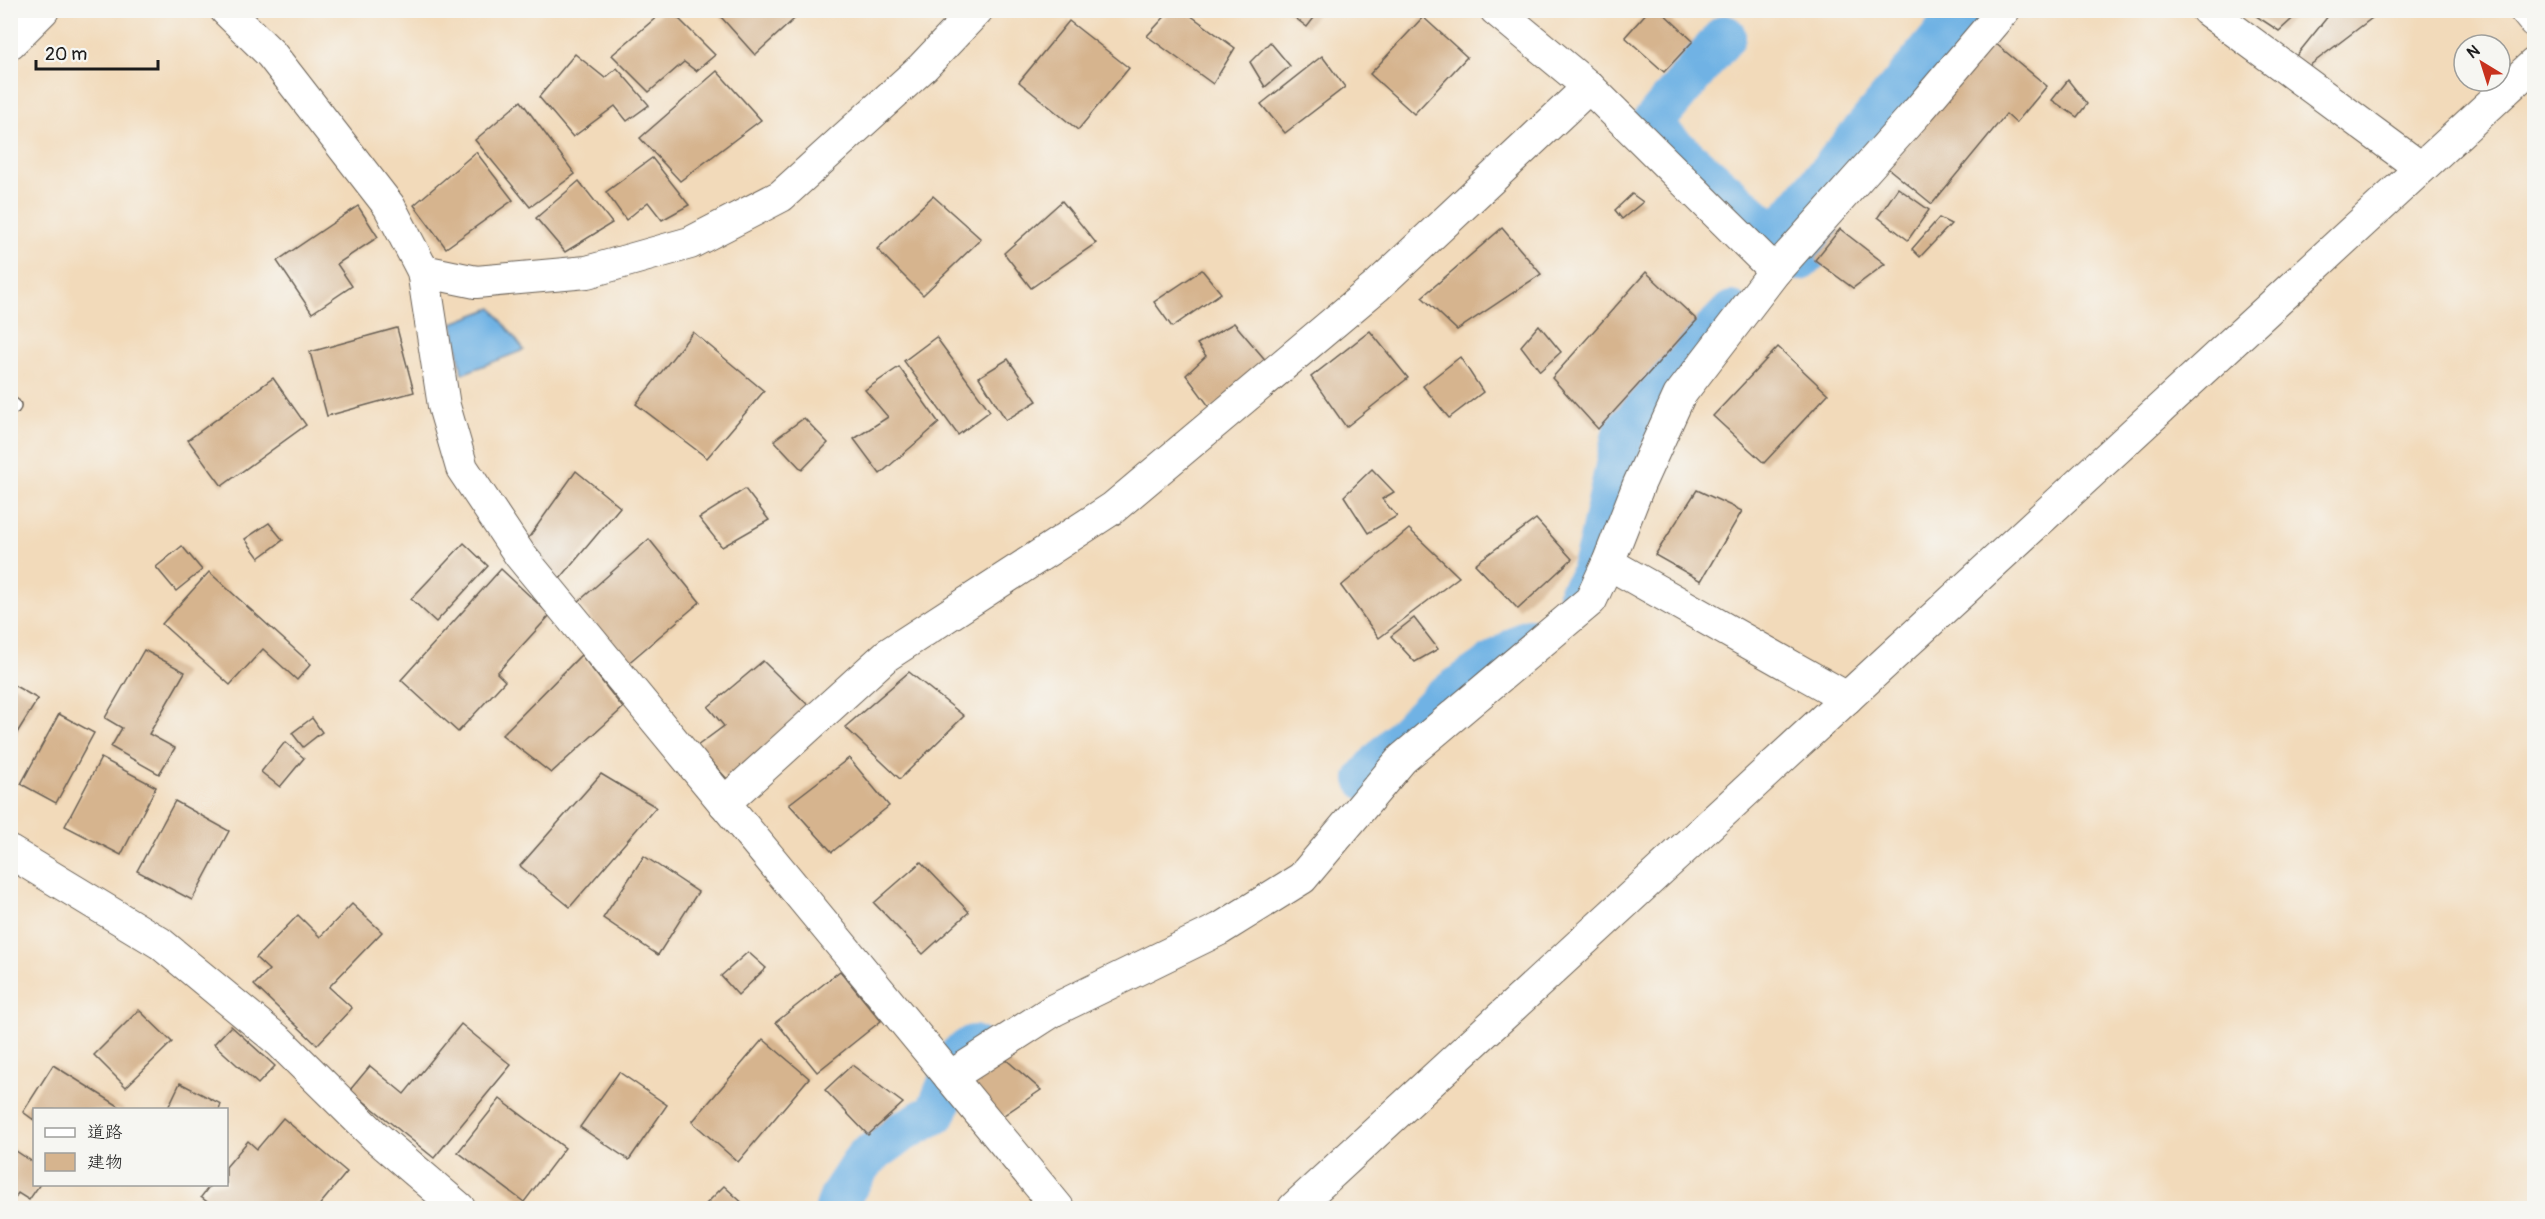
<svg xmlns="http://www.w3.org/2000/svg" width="2545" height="1219" viewBox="0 0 2545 1219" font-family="Pangolin,'Klee One',sans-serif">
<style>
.water{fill:#6fb2e4;stroke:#466780;stroke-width:1.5}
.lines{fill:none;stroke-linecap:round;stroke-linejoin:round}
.canal{stroke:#6fb2e4;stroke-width:42}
.building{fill:#d6b48e}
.lane-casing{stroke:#675e53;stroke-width:18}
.street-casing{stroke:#675e53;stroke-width:34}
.lane{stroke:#fff;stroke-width:15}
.street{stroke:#fff;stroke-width:32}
</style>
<rect width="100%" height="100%" fill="#f6f6f2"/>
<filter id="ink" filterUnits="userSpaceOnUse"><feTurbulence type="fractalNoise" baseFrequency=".0167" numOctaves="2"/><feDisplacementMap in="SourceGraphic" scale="12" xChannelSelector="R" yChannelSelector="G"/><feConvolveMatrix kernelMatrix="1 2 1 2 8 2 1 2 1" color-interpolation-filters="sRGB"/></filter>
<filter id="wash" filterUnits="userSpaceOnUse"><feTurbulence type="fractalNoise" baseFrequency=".008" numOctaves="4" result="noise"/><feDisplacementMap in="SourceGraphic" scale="24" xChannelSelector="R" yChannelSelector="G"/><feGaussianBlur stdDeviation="1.35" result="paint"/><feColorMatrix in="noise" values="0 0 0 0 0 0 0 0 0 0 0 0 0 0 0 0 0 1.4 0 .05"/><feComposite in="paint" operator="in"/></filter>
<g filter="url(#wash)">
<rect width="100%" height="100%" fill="#f2daba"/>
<path class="water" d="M 492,308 L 524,350 L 462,374 L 453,323 Z"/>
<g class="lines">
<g class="canal">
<path d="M 1725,36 L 1650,126 L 1772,233 L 1783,227 L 1818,235 L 1809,251 L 1800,260"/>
<path d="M 1783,227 L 1964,10"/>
<path d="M 1579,594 L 1588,581 L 1598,549 L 1623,434 L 1687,358 L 1732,312"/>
<path d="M 1366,779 L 1380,762 L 1441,699 L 1529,639"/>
<path d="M 836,1208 L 841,1195 L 865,1158 L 900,1133 L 936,1113 L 960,1055 L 973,1046"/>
</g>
</g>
<g id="blocks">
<g class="building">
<path d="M 665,10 L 670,10 L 715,55 L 696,71 L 684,62 L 649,92 L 612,55 Z"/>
<path d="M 727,10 L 804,10 L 755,55 L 721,17 Z"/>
<path d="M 1171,10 L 1183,10 L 1235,48 L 1213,84 L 1147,36 Z"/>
<path d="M 1285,10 L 1320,10 L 1307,27 Z"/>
<path d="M 1649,10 L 1660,10 L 1693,41 L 1664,72 L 1625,37 Z"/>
<path d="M 2247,10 L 2302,10 L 2279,31 Z"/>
<path d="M 2333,10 L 2370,10 L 2376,15 L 2305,69 L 2296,56 Z"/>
<path d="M 1423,17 L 1467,57 L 1414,114 L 1370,74 Z"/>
<path d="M 1069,21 L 1129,68 L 1078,130 L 1019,82 Z"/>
<path d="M 1989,38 L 2047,86 L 2016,123 L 2006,114 L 1932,204 L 1884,165 Z"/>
<path d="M 1270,42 L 1290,66 L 1265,87 L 1250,62 Z"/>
<path d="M 575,54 L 605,78 L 617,68 L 649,105 L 627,121 L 615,106 L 573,137 L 539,97 Z"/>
<path d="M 1322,56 L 1345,87 L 1285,133 L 1261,104 Z"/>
<path d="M 717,71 L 761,120 L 680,181 L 640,138 Z"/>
<path d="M 2068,80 L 2087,104 L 2077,117 L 2052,100 Z"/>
<path d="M 521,101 L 575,174 L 530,207 L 475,140 Z"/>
<path d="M 476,152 L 513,200 L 446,248 L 414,205 Z"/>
<path d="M 652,158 L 689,205 L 662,220 L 648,202 L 626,220 L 606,192 Z"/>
<path d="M 579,181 L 612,223 L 565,252 L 536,218 Z"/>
<path d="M 1898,188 L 1929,210 L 1908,240 L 1878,217 Z"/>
<path d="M 1632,194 L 1643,202 L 1622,219 L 1615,210 Z"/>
<path d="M 933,196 L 981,239 L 923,295 L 877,249 Z"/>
<path d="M 1062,201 L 1096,243 L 1031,288 L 1004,253 Z"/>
<path d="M 358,206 L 378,237 L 337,264 L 352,286 L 312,313 L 277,261 Z"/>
<path d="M 1939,218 L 1951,224 L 1920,257 L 1912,249 Z"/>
<path d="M 1502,228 L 1541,274 L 1457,330 L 1422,297 Z"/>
<path d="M 1840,229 L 1885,264 L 1853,288 L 1815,260 Z"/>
<path d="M 1202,270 L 1221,293 L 1172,327 L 1154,302 Z"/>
<path d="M 1646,272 L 1697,320 L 1598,429 L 1552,378 Z"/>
<path d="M 1234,323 L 1268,363 L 1211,409 L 1186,375 L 1206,356 L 1197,344 Z"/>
<path d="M 1539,325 L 1561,352 L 1540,371 L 1521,346 Z"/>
<path d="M 397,328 L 414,392 L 327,416 L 310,352 Z"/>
<path d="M 1370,331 L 1408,378 L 1346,427 L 1311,377 Z"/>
<path d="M 693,332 L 764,391 L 707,458 L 636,404 Z"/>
<path d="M 936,337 L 990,411 L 958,435 L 904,361 Z"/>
<path d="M 1778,347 L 1828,394 L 1764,463 L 1713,416 Z"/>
<path d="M 1460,357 L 1483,392 L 1449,418 L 1423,386 Z"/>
<path d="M 1008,359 L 1037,401 L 1006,420 L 979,377 Z"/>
<path d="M 899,367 L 939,423 L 880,474 L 854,439 L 888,417 L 865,390 Z"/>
<path d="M 273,378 L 306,425 L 222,486 L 188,440 Z"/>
<path d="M 804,418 L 828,443 L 802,470 L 774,440 Z"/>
<path d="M 1372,469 L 1394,492 L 1382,499 L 1397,516 L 1368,533 L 1344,496 Z"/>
<path d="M 576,471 L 620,507 L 559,580 L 522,547 Z"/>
<path d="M 745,489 L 769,520 L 722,547 L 699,518 Z"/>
<path d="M 1697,490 L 1742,511 L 1701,581 L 1655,555 Z"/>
<path d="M 1536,519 L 1572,559 L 1518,609 L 1475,564 Z"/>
<path d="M 269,523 L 283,540 L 259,558 L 245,539 Z"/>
<path d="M 1409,529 L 1459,577 L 1379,638 L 1341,586 Z"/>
<path d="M 649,539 L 700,602 L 626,665 L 578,602 Z"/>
<path d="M 464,543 L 488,566 L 436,622 L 411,599 Z"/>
<path d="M 182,546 L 202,570 L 176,591 L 156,567 Z"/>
<path d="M 501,569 L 550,615 L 497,673 L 505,681 L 458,732 L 401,680 Z"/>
<path d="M 209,572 L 311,664 L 297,680 L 263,649 L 230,685 L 162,624 Z"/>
<path d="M 1414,618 L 1438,649 L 1415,662 L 1391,636 Z"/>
<path d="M 144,650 L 185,672 L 149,734 L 175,748 L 159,774 L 111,747 L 122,728 L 105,718 Z"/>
<path d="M 581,655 L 623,708 L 551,773 L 502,735 Z"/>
<path d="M 763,661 L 810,707 L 728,780 L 697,746 L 724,726 L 708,707 Z"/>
<path d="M 909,672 L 964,716 L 900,779 L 845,727 Z"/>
<path d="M 10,683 L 38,699 L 10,744 Z"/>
<path d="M 59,714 L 94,733 L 56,803 L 21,784 Z"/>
<path d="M 312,718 L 322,732 L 303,747 L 292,733 Z"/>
<path d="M 285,742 L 304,758 L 280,787 L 261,772 Z"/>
<path d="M 101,758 L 156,787 L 121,855 L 65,826 Z"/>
<path d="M 849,758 L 889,806 L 832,852 L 789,804 Z"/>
<path d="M 601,774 L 656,807 L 570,907 L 520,866 Z"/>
<path d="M 175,801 L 229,831 L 192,900 L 137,871 Z"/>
<path d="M 644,856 L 698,892 L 658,955 L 603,918 Z"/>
<path d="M 921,862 L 969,912 L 923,954 L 874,903 Z"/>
<path d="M 352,904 L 382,932 L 329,987 L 352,1008 L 317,1045 L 254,985 L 269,970 L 256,958 L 298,915 L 320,937 Z"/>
<path d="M 748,952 L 766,968 L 738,995 L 721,976 Z"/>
<path d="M 840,971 L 881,1021 L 817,1072 L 776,1022 Z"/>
<path d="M 139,1010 L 172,1042 L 126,1087 L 94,1055 Z"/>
<path d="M 461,1024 L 511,1065 L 434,1158 L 350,1090 L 370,1066 L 404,1094 Z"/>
<path d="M 231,1026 L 275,1066 L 258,1084 L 214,1044 Z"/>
<path d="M 763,1039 L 809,1078 L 738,1162 L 692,1122 Z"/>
<path d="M 1003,1057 L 1041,1090 L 998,1119 L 965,1083 Z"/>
<path d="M 53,1065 L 125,1110 L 34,1110 L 34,1120 L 23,1112 Z"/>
<path d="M 852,1065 L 903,1103 L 868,1135 L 825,1090 Z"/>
<path d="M 619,1072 L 667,1105 L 629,1160 L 580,1127 Z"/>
<path d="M 180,1083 L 221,1104 L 219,1110 L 167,1110 Z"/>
<path d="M 500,1099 L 565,1148 L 524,1202 L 458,1152 Z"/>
<path d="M 283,1118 L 347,1172 L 317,1208 L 215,1208 L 201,1197 L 211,1184 L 226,1184 L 226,1167 L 248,1141 L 257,1149 Z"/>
<path d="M 10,1147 L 34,1163 L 34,1184 L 40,1184 L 29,1200 L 18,1193 L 10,1205 Z"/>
<path d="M 724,1186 L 748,1208 L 702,1208 Z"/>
</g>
</g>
</g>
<g filter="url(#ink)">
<use href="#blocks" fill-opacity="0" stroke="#675e53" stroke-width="1.5"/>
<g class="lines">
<defs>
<path id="lane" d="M 10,406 L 13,406"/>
<g id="street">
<path d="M 226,10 L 271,54 L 389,206 L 423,271 L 444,406 L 462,468 L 520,555 L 1058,1208"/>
<path d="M 1496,10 L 1589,87 L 1775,271 L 1918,111 L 2004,10"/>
<path d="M 2207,10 L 2421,168"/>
<path d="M 2525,10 L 2534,21"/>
<path d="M 10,43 L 43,10"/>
<path d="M 423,271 L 476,282 L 587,272 L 690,243 L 781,196 L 923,67 L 977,10"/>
<path d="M 1608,563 L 1847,698"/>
<path d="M 724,803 L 887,655 L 1113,508 L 1376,287 L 1589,87"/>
<path d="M 10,852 L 160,943 L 280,1042 L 375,1136 L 459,1208"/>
<path d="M 950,1077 L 1054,1010 L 1220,929 L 1302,878 L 1402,759 L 1591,600 L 1608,563 L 1639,484 L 1679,396 L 1775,271"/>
<path d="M 1294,1208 L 2534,64"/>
</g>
</defs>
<use href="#lane" class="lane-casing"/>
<use href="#street" class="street-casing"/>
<use href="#lane" class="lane"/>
<use href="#street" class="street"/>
</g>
</g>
<rect width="2545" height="1219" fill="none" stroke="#f6f6f2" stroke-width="36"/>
<rect x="33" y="1108" width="195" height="78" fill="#f6f6f2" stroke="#9f9f9c" stroke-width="1.5"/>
<rect x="45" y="1128" width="30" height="9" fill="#ffffff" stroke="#9f9f9c" stroke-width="1.5"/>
<text x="87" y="1138" font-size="18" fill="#1c1c1c">道路</text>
<rect x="45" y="1153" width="30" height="18" fill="#d6b48e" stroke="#9f9f9c" stroke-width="1.5"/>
<text x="87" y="1168" font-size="18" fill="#1c1c1c">建物</text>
<g transform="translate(2482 63) rotate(322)"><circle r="28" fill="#f6f6f2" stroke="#9f9f9c" stroke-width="1.5"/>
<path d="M0-4.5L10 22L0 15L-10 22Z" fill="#c8321e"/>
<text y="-9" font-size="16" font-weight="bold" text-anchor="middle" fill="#1c1c1c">N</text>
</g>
<path d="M36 60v9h122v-9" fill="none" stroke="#1c1c1c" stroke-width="3"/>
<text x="45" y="60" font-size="18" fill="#1c1c1c" stroke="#f6f6f2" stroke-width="4.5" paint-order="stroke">20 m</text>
</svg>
